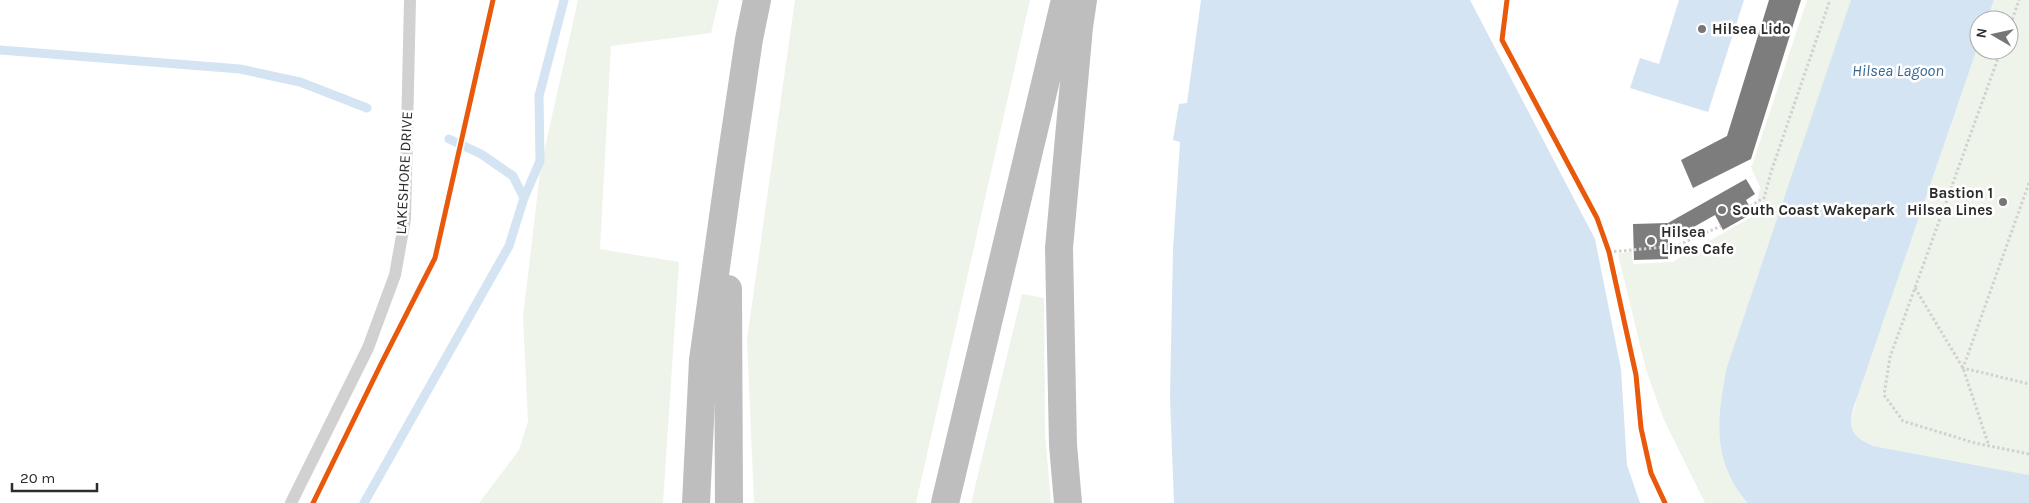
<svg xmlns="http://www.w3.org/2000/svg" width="2029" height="503" viewBox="0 0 2029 503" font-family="Karla,sans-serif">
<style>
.green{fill:#eef4ea}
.water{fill:#d4e4f2}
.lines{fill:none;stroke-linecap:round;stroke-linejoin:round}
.stream{stroke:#d4e4f2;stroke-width:9}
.building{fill:#7d7d7d}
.path{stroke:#d1d1d1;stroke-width:3;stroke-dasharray:2.5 2.5;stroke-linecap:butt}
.lane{stroke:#d1d1d1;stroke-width:12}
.highway{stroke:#bebebe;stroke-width:28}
.cycleway-casing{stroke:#fff;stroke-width:8}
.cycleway{stroke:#e8590c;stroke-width:5}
.poi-dot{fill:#767676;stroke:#fff;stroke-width:2}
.labels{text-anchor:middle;stroke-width:5;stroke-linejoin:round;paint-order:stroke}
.poi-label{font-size:15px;font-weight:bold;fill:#2c2c2c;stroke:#fff;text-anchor:start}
.street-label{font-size:15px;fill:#2c2c2c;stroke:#fff}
.water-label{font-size:16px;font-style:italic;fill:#366892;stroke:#fff}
</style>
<rect width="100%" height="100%" fill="#fff"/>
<g class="green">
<path d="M 578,0 L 719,0 L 711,33 L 611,46 L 600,249 L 679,262 L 663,503 L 479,503 L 519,450 L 528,421 L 523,317 L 541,165 Z"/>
<path d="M 795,0 L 1030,0 L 916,503 L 754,503 L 747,339 Z"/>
<path d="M 1807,0 L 1864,0 L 1732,427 L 1855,503 L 1705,503 L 1664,420 L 1646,370 L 1618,254 L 1632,251 L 1633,264 L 1672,262 L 1755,215 L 1760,187 L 1751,168 Z"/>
<path d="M 1994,0 L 2029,0 L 2029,475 L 1873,446 C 1861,441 1853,436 1850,423 L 1859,392 L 1979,43 L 1979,50 L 2009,50 L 2009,20 L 1987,20 Z"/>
<path d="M 1022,294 L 1044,298 L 1045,434 L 1051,503 L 971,503 Z"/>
</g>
<g class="water">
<path d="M 1201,0 L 1470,0 L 1595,239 L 1621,369 L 1627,465 L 1640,503 L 1174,503 L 1170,398 L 1173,249 L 1180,142 L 1173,140 L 1179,104 L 1187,103 Z"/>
<path d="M 1679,0 L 1744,0 L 1708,112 L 1630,88 L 1640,58 L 1659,64 Z"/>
<path d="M 1851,0 L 1994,0 L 1987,20 L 1979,20 L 1979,43 L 1859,392 C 1850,418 1842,433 1873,446 L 2029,475 L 2029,503 L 1748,503 C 1711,461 1717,418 1727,367 Z"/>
</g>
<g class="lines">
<g class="stream">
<path d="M 0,50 L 240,69 L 300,82 L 367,108"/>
<path d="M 524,198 L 540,161 L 539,96 L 564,0"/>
<path d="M 364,503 L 509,246 L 524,198 L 513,176 L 481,154 L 449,139"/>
</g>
</g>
<g class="building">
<path d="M 1769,0 L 1801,0 L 1751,159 L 1693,188 L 1681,160 L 1727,136 Z"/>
<path d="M 1746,179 L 1755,194 L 1746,200 L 1753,213 L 1723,230 L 1715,215 L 1676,237 L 1668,223 Z"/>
<path d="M 1668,223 L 1668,259 L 1634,260 L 1633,224 Z"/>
</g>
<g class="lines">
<g class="path">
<path d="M 2009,29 L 2019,0"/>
<path d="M 2001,50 L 1890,357 L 1884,395 L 1903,421 L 1975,443 L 2029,454"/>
<path d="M 2029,183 L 1963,368 L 2029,384"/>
<path d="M 1750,206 L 1764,198 L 1771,172 L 1830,0"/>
<path d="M 1609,252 L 1676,246 L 1721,226"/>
<path d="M 1915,288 L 1963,368 L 1989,446"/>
</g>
<path class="lane" d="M 291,503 L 368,348 L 395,275 L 405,219 L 410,0"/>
<g class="highway">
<path d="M 728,289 L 729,503"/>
<path d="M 696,503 L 703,360 L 730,167 L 749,39 L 757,0"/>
<path d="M 945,503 L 1065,0"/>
<path d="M 1068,503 L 1063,445 L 1059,248 L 1079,27 L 1083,0"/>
</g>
<defs>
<g id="cycleway">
<path d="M 1507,0 L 1502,40 L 1597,218 L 1609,252 L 1636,375 L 1641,428 L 1651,473 L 1665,503"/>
<path d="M 313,503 L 382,362 L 435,258 L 493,0"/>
</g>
</defs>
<use href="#cycleway" class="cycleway-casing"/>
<use href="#cycleway" class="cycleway"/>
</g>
<g class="poi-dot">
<circle cx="1702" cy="29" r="5"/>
<circle cx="2003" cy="202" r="5"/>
<circle cx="1722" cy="210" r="5"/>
<circle cx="1651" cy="241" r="5"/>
</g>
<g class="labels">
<g class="poi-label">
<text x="1712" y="34">Hilsea Lido</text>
<text x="1993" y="198" text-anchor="end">Bastion 1<tspan x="1993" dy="17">Hilsea Lines</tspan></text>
<text x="1732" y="215">South Coast Wakepark</text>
<text x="1661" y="237">Hilsea<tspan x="1661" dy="17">Lines Cafe</tspan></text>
</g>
<g class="street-label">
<text transform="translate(404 173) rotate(-87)" y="5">LAKESHORE DRIVE</text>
</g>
<g class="water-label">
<text x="1898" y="76">Hilsea Lagoon</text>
</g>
</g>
<g transform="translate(1994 35) rotate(279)"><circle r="24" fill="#ffffff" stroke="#ababab"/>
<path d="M0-4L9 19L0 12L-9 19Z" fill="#767676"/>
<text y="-8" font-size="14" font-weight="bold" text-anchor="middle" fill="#2c2c2c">N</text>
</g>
<path d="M12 483v8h85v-8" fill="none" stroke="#2c2c2c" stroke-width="2.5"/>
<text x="20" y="483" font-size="15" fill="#2c2c2c" stroke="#ffffff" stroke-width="4" paint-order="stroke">20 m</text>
</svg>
